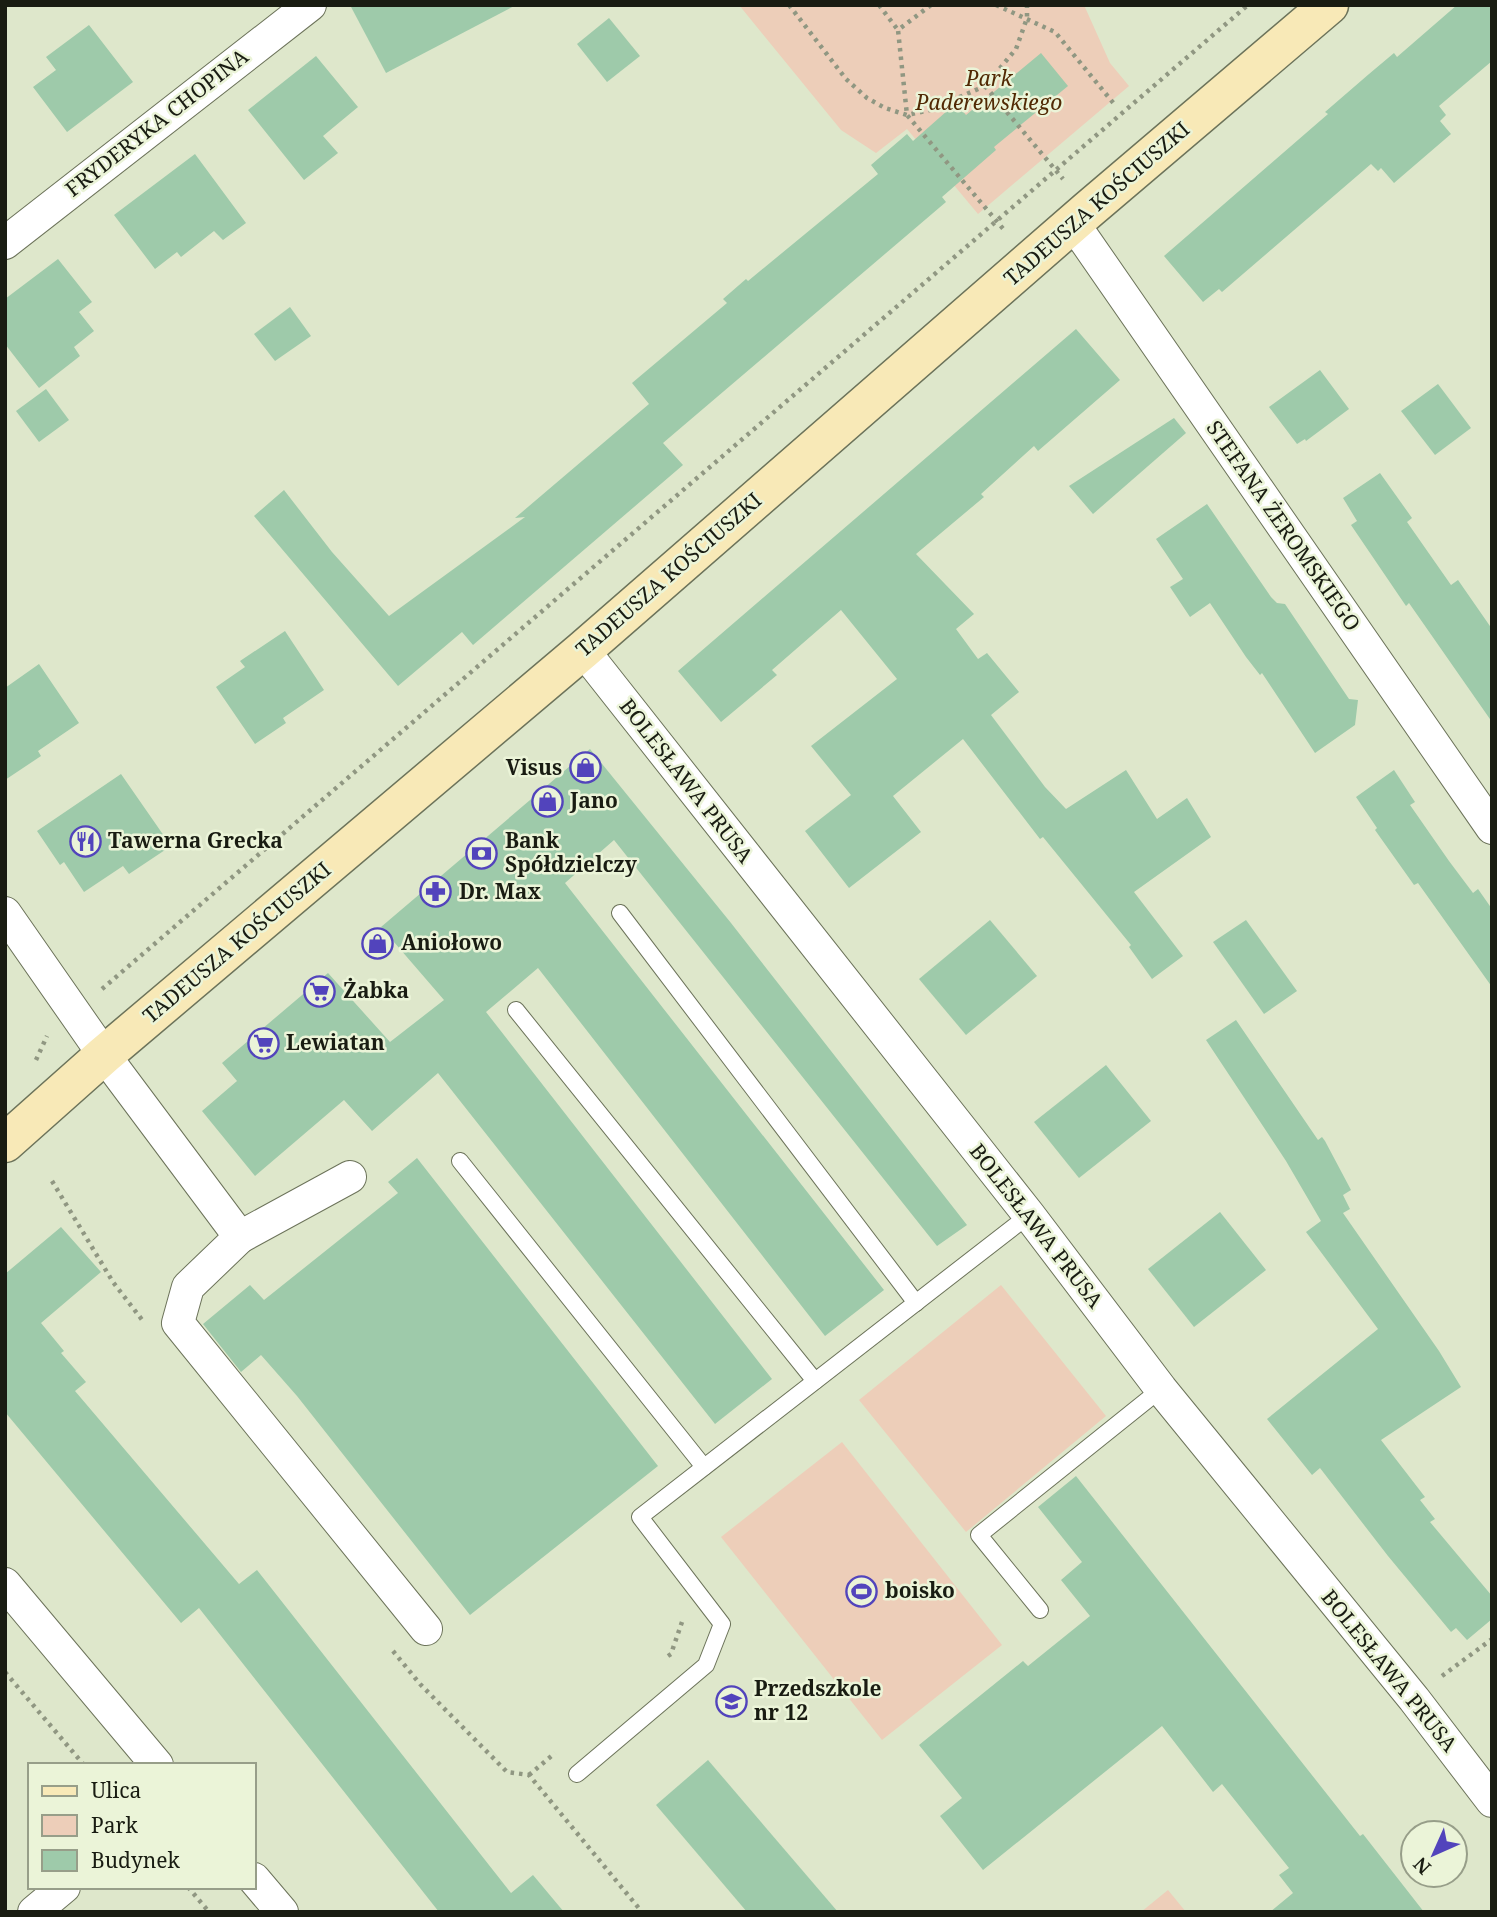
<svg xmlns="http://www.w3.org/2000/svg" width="1497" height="1917" viewBox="0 0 1497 1917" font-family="'Noto Serif',serif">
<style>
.green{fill:#edceb9}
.building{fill:#9ecaaa}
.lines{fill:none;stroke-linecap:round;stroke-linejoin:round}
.lane-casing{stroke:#6c735a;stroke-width:18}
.street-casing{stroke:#6c735a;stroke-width:34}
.secondary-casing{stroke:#6c735a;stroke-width:41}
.path{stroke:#909782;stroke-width:4.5;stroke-dasharray:3.5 5;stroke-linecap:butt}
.lane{stroke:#fff;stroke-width:16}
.street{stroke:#fff;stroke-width:32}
.secondary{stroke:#f8e9b7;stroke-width:38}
.labels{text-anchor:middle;stroke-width:5;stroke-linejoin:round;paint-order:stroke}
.park-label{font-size:21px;font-style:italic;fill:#512904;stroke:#ebf4d8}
.street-label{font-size:21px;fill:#191c12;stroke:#ebf4d8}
.poi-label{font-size:21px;font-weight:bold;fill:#191c12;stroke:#ebf4d8;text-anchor:start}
</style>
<rect width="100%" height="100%" fill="#dee7cb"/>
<g class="green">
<path d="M 739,5 L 1084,5 L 1110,63 L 1129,86 L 978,214 L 907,129 L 876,153 L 841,130 Z"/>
<path d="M 1001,1285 L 1106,1416 L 966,1532 L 859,1400 Z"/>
<path d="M 842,1442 L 1002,1645 L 882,1740 L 721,1537 Z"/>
<path d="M 1168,1890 L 1186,1912 L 1141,1912 Z"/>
</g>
<g class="building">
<path d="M 350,5 L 516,5 L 386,73 Z"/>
<path d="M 1457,5 L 1492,5 L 1492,61 L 1439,106 L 1446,115 L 1440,121 L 1451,134 L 1394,183 L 1381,168 L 1378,171 L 1371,164 L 1222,292 L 1219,289 L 1203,302 L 1164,256 L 1328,114 L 1325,112 L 1369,74 L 1394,53 L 1397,57 Z"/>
<path d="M 609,18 L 640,56 L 607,82 L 577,44 Z"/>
<path d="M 89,25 L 133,82 L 67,132 L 33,87 L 56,70 L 46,57 Z"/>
<path d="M 1041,53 L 1068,86 L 994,147 L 996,150 L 942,197 L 946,202 L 663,443 L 683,465 L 473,645 L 462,632 L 398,686 L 254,516 L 284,490 L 332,552 L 389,616 L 525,517 L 515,518 L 649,404 L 632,383 L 727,303 L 723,299 L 746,279 L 748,281 L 878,174 L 871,165 L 907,134 L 913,141 L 956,103 L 966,115 Z"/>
<path d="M 316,56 L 358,107 L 323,136 L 338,153 L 304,180 L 248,110 Z"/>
<path d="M 195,154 L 246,223 L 223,240 L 214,231 L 181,257 L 177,252 L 155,269 L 114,215 Z"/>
<path d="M 58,259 L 92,302 L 79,312 L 94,331 L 74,347 L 80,356 L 39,388 L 5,344 L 5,299 Z"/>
<path d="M 290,307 L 311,336 L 275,361 L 254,334 Z"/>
<path d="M 1076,329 L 1120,380 L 1038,451 L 1034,446 L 981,494 L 984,497 L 916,554 L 974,614 L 956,629 L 978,659 L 987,653 L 1019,692 L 991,715 L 1045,787 L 1066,809 L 1126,770 L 1157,819 L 1187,798 L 1211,837 L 1134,892 L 1183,956 L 1152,979 L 1129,947 L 1131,945 L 1043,837 L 1040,839 L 963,739 L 893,796 L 921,832 L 849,888 L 805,831 L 851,795 L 811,746 L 897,679 L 841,610 L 772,670 L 777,675 L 721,722 L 678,671 Z"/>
<path d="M 1320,370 L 1349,409 L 1306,441 L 1305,439 L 1297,444 L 1269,407 Z"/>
<path d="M 1438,384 L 1471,428 L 1435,455 L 1401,411 Z"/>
<path d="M 46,389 L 69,420 L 39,442 L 16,411 Z"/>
<path d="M 1174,418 L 1186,433 L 1093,514 L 1069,486 Z"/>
<path d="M 1380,473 L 1412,518 L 1407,522 L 1451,585 L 1458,580 L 1492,629 L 1492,722 L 1409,603 L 1406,606 L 1351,525 L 1357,521 L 1343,498 Z"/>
<path d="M 1207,504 L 1271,597 L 1277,603 L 1285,604 L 1349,699 L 1358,700 L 1355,725 L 1315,753 L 1262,673 L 1260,675 L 1246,657 L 1210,603 L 1190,617 L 1170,587 L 1183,579 L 1156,539 Z"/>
<path d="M 285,631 L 324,690 L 283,718 L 286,723 L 255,744 L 216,687 L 245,667 L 240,661 Z"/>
<path d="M 39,664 L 79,723 L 38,751 L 41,756 L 5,780 L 5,688 Z"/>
<path d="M 590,749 L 731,923 L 967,1225 L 937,1246 L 614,840 L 565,883 L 884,1290 L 825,1336 L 538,968 L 486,1012 L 772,1379 L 715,1424 L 438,1073 L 372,1131 L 344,1100 L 255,1176 L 202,1111 L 237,1081 L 222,1063 L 328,973 L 390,1042 L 444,1000 L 381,927 Z"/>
<path d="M 1394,770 L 1415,802 L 1410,805 L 1449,861 L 1473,893 L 1478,889 L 1492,909 L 1492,987 L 1418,883 L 1414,885 L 1375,830 L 1377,828 L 1356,797 Z"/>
<path d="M 121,774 L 171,846 L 129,874 L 123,866 L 84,892 L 64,862 L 60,865 L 37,831 Z"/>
<path d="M 990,920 L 1037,976 L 966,1035 L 919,979 Z"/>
<path d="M 1246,920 L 1297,991 L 1264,1014 L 1213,942 Z"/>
<path d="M 1236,1020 L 1318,1140 L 1322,1137 L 1325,1141 L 1351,1190 L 1343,1195 L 1350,1209 L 1343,1213 L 1439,1351 L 1461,1387 L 1381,1440 L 1425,1497 L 1420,1500 L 1435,1519 L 1430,1522 L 1492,1596 L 1492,1619 L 1467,1640 L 1456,1628 L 1451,1632 L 1388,1556 L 1320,1468 L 1312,1475 L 1267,1419 L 1378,1329 L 1306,1232 L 1321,1221 L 1286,1161 L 1206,1040 Z"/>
<path d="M 1106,1065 L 1151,1121 L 1079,1178 L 1034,1122 Z"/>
<path d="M 417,1158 L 658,1466 L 470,1615 L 297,1396 L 261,1355 L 241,1372 L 203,1324 L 250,1285 L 264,1300 L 398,1193 L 388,1182 Z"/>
<path d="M 1220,1212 L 1266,1270 L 1194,1327 L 1148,1269 Z"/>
<path d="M 61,1227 L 101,1272 L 41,1323 L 64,1351 L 61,1353 L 86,1382 L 75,1391 L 239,1584 L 257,1570 L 511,1893 L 533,1875 L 564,1912 L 439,1912 L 199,1608 L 181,1623 L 5,1412 L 5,1274 Z"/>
<path d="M 1076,1476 L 1360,1836 L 1363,1834 L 1424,1912 L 1270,1912 L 1293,1893 L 1279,1875 L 1289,1868 L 1222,1784 L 1213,1792 L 1162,1726 L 983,1870 L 940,1816 L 962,1798 L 919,1745 L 1023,1661 L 1028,1666 L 1090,1616 L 1061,1580 L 1082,1562 L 1038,1507 Z"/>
<path d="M 708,1760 L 838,1912 L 747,1912 L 656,1805 Z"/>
</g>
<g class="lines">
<defs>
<g id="lane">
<path d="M 620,913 L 916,1303"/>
<path d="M 516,1010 L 815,1381"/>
<path d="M 460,1161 L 704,1467"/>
<path d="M 1040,1610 L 979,1535 L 1161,1389"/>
<path d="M 577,1774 L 706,1665 L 722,1624 L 640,1517 L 1029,1215"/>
</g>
<g id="street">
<path d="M 1073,223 L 1492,828"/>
<path d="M 5,243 L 310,5"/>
<path d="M 583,650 L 1029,1215 L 1161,1389 L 1414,1699 L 1492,1801"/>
<path d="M 5,913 L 104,1055 L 240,1237 L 188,1287 L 178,1323 L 426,1629"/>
<path d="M 240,1237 L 350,1177"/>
<path d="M 5,1584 L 157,1765"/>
<path d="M 254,1879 L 282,1912"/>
<path d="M 34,1912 L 64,1887"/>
</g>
<path id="secondary" d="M 5,1143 L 104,1055 L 583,650 L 1088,210 L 1329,5"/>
</defs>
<use href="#lane" class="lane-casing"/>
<use href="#street" class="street-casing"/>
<use href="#secondary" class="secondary-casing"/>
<g class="path">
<path d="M 789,5 L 846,79 L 867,98 L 885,108 L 907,115 L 930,110 L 985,86 L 1016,49 L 1027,18 L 1027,5"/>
<path d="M 879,5 L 898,30"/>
<path d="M 931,5 L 898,30 L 907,115 L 1005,231"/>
<path d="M 996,5 L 1055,32 L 1115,105"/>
<path d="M 985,86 L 1063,179"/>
<path d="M 102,989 L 1248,5"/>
<path d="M 36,1060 L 47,1036"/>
<path d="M 52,1181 L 113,1282 L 143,1321"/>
<path d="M 393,1651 L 420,1684 L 507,1772 L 529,1775 L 642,1912"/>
<path d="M 668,1656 L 671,1654 L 683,1619"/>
<path d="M 5,1672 L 84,1765"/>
<path d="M 1442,1676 L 1492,1639"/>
<path d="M 529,1775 L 555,1753"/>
<path d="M 188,1887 L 209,1912"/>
</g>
<use href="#lane" class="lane"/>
<use href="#street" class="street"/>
<use href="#secondary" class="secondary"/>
</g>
<defs>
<symbol id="shop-ring" viewBox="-11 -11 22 22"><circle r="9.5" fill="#ebf4d8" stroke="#5244bc" stroke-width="1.5"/><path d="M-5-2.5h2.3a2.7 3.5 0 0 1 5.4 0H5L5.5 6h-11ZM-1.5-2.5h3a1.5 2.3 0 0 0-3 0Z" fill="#5244bc"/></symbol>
<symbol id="restaurant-ring" viewBox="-11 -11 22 22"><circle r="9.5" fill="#ebf4d8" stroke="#5244bc" stroke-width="1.5"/><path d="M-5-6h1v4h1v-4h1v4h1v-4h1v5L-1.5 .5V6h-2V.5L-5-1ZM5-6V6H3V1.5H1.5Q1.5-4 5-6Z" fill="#5244bc"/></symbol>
<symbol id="bank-ring" viewBox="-11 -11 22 22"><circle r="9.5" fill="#ebf4d8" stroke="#5244bc" stroke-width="1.5"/><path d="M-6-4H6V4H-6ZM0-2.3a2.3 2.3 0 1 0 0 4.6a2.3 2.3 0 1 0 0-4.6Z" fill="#5244bc"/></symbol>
<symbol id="pharmacy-ring" viewBox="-11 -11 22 22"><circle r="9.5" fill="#ebf4d8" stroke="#5244bc" stroke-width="1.5"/><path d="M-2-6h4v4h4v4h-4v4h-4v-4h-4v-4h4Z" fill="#5244bc"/></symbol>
<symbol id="supermarket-ring" viewBox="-11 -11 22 22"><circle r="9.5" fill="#ebf4d8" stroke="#5244bc" stroke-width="1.5"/><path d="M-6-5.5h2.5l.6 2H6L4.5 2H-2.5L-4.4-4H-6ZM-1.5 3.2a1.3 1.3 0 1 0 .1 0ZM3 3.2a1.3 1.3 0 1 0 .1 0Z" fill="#5244bc"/></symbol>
<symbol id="stadium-ring" viewBox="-11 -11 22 22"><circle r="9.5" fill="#ebf4d8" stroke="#5244bc" stroke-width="1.5"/><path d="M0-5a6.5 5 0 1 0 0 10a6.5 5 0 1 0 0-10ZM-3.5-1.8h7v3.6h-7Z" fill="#5244bc"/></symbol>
<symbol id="school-ring" viewBox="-11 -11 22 22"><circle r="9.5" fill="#ebf4d8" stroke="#5244bc" stroke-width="1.5"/><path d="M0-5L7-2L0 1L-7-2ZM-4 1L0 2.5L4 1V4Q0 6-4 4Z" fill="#5244bc"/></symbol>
</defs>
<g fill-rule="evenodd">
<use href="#shop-ring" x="568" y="750" width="35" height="35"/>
<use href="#shop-ring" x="530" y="784" width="35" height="35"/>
<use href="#restaurant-ring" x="68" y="824" width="35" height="35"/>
<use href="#bank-ring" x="464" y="836" width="35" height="35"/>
<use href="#pharmacy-ring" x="418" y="874" width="35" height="35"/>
<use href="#shop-ring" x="360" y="926" width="35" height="35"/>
<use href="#supermarket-ring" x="302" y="974" width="35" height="35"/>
<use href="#supermarket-ring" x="246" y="1026" width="35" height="35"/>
<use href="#stadium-ring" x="844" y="1574" width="35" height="35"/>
<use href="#school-ring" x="714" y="1684" width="35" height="35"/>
</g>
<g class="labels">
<g class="park-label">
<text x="989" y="86">Park<tspan x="989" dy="24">Paderewskiego</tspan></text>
</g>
<g class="street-label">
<text transform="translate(157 123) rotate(-38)" y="7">FRYDERYKA CHOPINA</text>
<text transform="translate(1097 204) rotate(-41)" y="7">TADEUSZA KOŚCIUSZKI</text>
<text transform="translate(1283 526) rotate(55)" y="7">STEFANA ŻEROMSKIEGO</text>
<text transform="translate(669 575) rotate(-41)" y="7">TADEUSZA KOŚCIUSZKI</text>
<text transform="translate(686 781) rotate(52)" y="7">BOLESŁAWA PRUSA</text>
<text transform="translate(237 943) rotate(-40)" y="7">TADEUSZA KOŚCIUSZKI</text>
<text transform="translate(1036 1226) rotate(52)" y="7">BOLESŁAWA PRUSA</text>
<text transform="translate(1389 1671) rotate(51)" y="7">BOLESŁAWA PRUSA</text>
</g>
<g class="poi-label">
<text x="562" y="775" text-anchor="end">Visus</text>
<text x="570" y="808">Jano</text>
<text x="108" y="848">Tawerna Grecka</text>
<text x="505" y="848">Bank<tspan x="505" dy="24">Spółdzielczy</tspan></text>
<text x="459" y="899">Dr. Max</text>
<text x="401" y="950">Aniołowo</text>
<text x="343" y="998">Żabka</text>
<text x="286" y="1050">Lewiatan</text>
<text x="885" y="1598">boisko</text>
<text x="754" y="1696">Przedszkole<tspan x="754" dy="24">nr 12</tspan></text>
</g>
</g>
<rect width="1497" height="1917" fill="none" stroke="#191c12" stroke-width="14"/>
<rect x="28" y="1763" width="228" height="126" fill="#ebf4d8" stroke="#979e89" stroke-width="2"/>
<rect x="42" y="1786" width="35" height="10" fill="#f8e9b7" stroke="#979e89" stroke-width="2"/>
<text x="91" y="1798" font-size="21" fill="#191c12">Ulica</text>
<rect x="42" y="1815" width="35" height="21" fill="#edceb9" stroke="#979e89" stroke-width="2"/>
<text x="91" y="1833" font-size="21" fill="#191c12">Park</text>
<rect x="42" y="1850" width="35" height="21" fill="#9ecaaa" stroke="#979e89" stroke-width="2"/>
<text x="91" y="1868" font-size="21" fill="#191c12">Budynek</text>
<g transform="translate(1434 1854) rotate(225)"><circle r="33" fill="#ebf4d8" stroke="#979e89" stroke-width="2"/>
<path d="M0-5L12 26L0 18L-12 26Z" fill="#5244bc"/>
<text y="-10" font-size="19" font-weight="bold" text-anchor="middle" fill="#191c12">N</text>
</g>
</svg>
